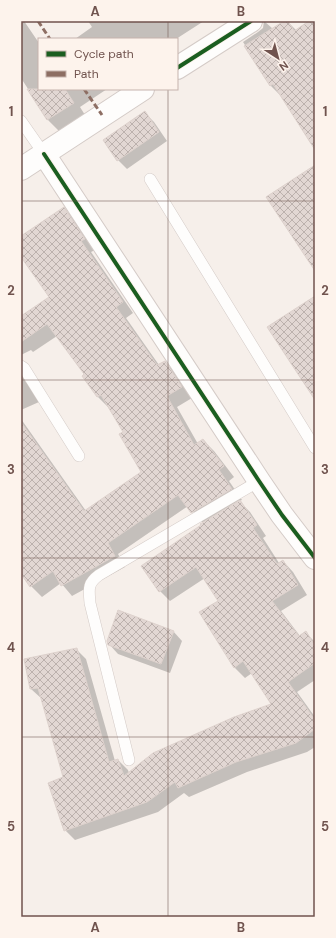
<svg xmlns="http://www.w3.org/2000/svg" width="336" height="938" viewBox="0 0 336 938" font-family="'DM Sans',sans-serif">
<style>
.shadow{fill:#0003}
.building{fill:url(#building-cross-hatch);stroke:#ded2cd}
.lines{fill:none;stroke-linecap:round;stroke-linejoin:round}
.lane-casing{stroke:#d4cbc7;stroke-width:12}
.street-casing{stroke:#d4cbc7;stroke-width:24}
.lane{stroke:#fefdfc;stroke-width:11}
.street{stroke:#fefdfc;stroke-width:22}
.quiet{stroke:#8d6e63;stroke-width:3;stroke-dasharray:6 3;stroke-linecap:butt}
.cycleway-casing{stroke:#fdf3ec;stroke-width:6}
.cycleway{stroke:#1b5e20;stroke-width:4}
.grid{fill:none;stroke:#70534e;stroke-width:1;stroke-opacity:0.55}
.neatline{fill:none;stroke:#70534e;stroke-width:1.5}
.grid-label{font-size:13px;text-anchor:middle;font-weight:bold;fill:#70534e}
</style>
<defs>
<pattern id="building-cross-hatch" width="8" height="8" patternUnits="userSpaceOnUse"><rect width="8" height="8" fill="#e2d7d3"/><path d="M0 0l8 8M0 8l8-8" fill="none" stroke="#bcb1ad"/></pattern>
</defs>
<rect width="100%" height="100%" fill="#f6efea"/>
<g class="shadow">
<path d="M 21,21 L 24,21 L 39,43 L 39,89 L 107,89 L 80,107 L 85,115 L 60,132 L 48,120 L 21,78 Z"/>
<path d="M 88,21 L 204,21 L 176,39 L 75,39 L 92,27 Z"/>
<path d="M 264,21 L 273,29 L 287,21 L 296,30 L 311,21 L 315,21 L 315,148 L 283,98 L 271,86 L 243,42 L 258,32 L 263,28 Z"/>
<path d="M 145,113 L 154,122 L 167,141 L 127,169 L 118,160 Z"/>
<path d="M 64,208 L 74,219 L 95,250 L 91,252 L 133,313 L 126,318 L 159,365 L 165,362 L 176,373 L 192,398 L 177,407 L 198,444 L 203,440 L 214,451 L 234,477 L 229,481 L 242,500 L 239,501 L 250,512 L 266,536 L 263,538 L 279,563 L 283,561 L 293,572 L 307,595 L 281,611 L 300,636 L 306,633 L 315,642 L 315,680 L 297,692 L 315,717 L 315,747 L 307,752 L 247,772 L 189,797 L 184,793 L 158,812 L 75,840 L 65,830 L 64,778 L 42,699 L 31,689 L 25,659 L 76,649 L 86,659 L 115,761 L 118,760 L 128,770 L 129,773 L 273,705 L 252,673 L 245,678 L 235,668 L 201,613 L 220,601 L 205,578 L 170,601 L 160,591 L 202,526 L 203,523 L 188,506 L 118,554 L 125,567 L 72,596 L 61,583 L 42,597 L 31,586 L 21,572 L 21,419 L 86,511 L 142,473 L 124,432 L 108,407 L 98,397 L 83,376 L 85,375 L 57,336 L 33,352 L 31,350 L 21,355 L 21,317 L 51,298 L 21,255 L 21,238 Z"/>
<path d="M 21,367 L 25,381 L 29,385 L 39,402 L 21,410 Z"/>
<path d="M 173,631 L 182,641 L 170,673 L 118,654 L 109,644 Z"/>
</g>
<g class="building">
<path d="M 284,21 L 288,21 L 294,31 L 309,21 L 315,21 L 315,150 L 273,84 L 270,86 L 244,46 Z"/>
<path d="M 27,89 L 65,89 L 74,103 L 47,120 Z"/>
<path d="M 145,111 L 159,132 L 117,161 L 103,140 Z"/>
<path d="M 315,165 L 315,271 L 266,197 Z"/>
<path d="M 64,207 L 85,239 L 81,241 L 123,302 L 116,307 L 157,365 L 165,361 L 182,387 L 167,396 L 194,445 L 203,439 L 224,466 L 219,470 L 232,489 L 191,513 L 178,495 L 108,543 L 115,556 L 61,586 L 53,571 L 30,587 L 21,574 L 21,422 L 84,511 L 141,472 L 119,434 L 123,432 L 101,395 L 97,397 L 82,376 L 84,374 L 47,324 L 21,342 L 21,316 L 49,297 L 21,257 L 21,236 Z"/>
<path d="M 315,296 L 315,400 L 267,327 Z"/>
<path d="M 240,500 L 257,525 L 253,528 L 277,564 L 283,560 L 298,585 L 272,601 L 299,636 L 306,631 L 315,646 L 315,663 L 288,682 L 315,720 L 315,729 L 296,743 L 236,762 L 178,788 L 175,782 L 147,802 L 64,831 L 48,783 L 63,777 L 38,688 L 30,689 L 24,659 L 77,648 L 109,762 L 118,759 L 124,776 L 153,753 L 234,717 L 271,704 L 243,661 L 234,668 L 199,612 L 218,601 L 196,567 L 159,592 L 141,566 L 201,525 L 200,524 Z"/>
<path d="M 118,610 L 174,631 L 161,664 L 108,645 L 107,641 Z"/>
</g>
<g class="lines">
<defs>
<g id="lane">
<path d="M 21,121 L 44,154"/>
<path d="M 150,179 L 315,448"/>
<path d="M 21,366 L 24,368 L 79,456"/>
<path d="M 129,760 L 90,603 C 89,589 87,584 99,575 L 259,481"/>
</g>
<g id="street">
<path d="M 177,68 L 251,21"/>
<path d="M 44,154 L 259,481 L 282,515 L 315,558"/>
<path d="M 21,169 L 143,89"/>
</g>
</defs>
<use href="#lane" class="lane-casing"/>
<use href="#street" class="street-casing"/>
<use href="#lane" class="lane"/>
<use href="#street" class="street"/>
<g class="quiet">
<path d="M 38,21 L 50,39"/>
<path d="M 84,89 L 102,115"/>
</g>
<defs>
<g id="cycleway">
<path d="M 177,68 L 251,21"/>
<path d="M 44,154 L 259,481 L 282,515 L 315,558"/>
</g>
</defs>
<use href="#cycleway" class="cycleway-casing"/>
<use href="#cycleway" class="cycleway"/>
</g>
<path class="grid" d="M 168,21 L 168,39M 168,89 L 168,917M 21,201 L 315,201M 21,380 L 315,380M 21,558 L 315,558M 21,737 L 315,737"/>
<rect width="336" height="938" fill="none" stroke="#fdf3ec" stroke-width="44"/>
<rect x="38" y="38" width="140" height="52" fill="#fdf3ec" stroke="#c5b3ad"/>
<rect x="46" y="51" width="20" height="6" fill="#1b5e20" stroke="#c5b3ad"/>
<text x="74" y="58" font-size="12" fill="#70534e">Cycle path</text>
<rect x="46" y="71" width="20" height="6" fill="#8d6e63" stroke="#c5b3ad"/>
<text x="74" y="78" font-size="12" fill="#70534e">Path</text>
<g transform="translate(278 58) rotate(144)" stroke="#fdf3ec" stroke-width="3" paint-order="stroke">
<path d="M0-3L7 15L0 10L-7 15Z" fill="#70534e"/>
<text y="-6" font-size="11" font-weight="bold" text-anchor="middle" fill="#70534e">N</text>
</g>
<rect x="22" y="22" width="292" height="894" class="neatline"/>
<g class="grid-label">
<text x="95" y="16">A</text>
<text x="241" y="16">B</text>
<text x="11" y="116">1</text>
<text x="325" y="116">1</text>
<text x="11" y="295">2</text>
<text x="325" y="295">2</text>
<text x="11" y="474">3</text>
<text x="325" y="474">3</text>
<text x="11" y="652">4</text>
<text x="325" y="652">4</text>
<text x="11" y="831">5</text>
<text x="325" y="831">5</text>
<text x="95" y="932">A</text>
<text x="241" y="932">B</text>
</g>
</svg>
